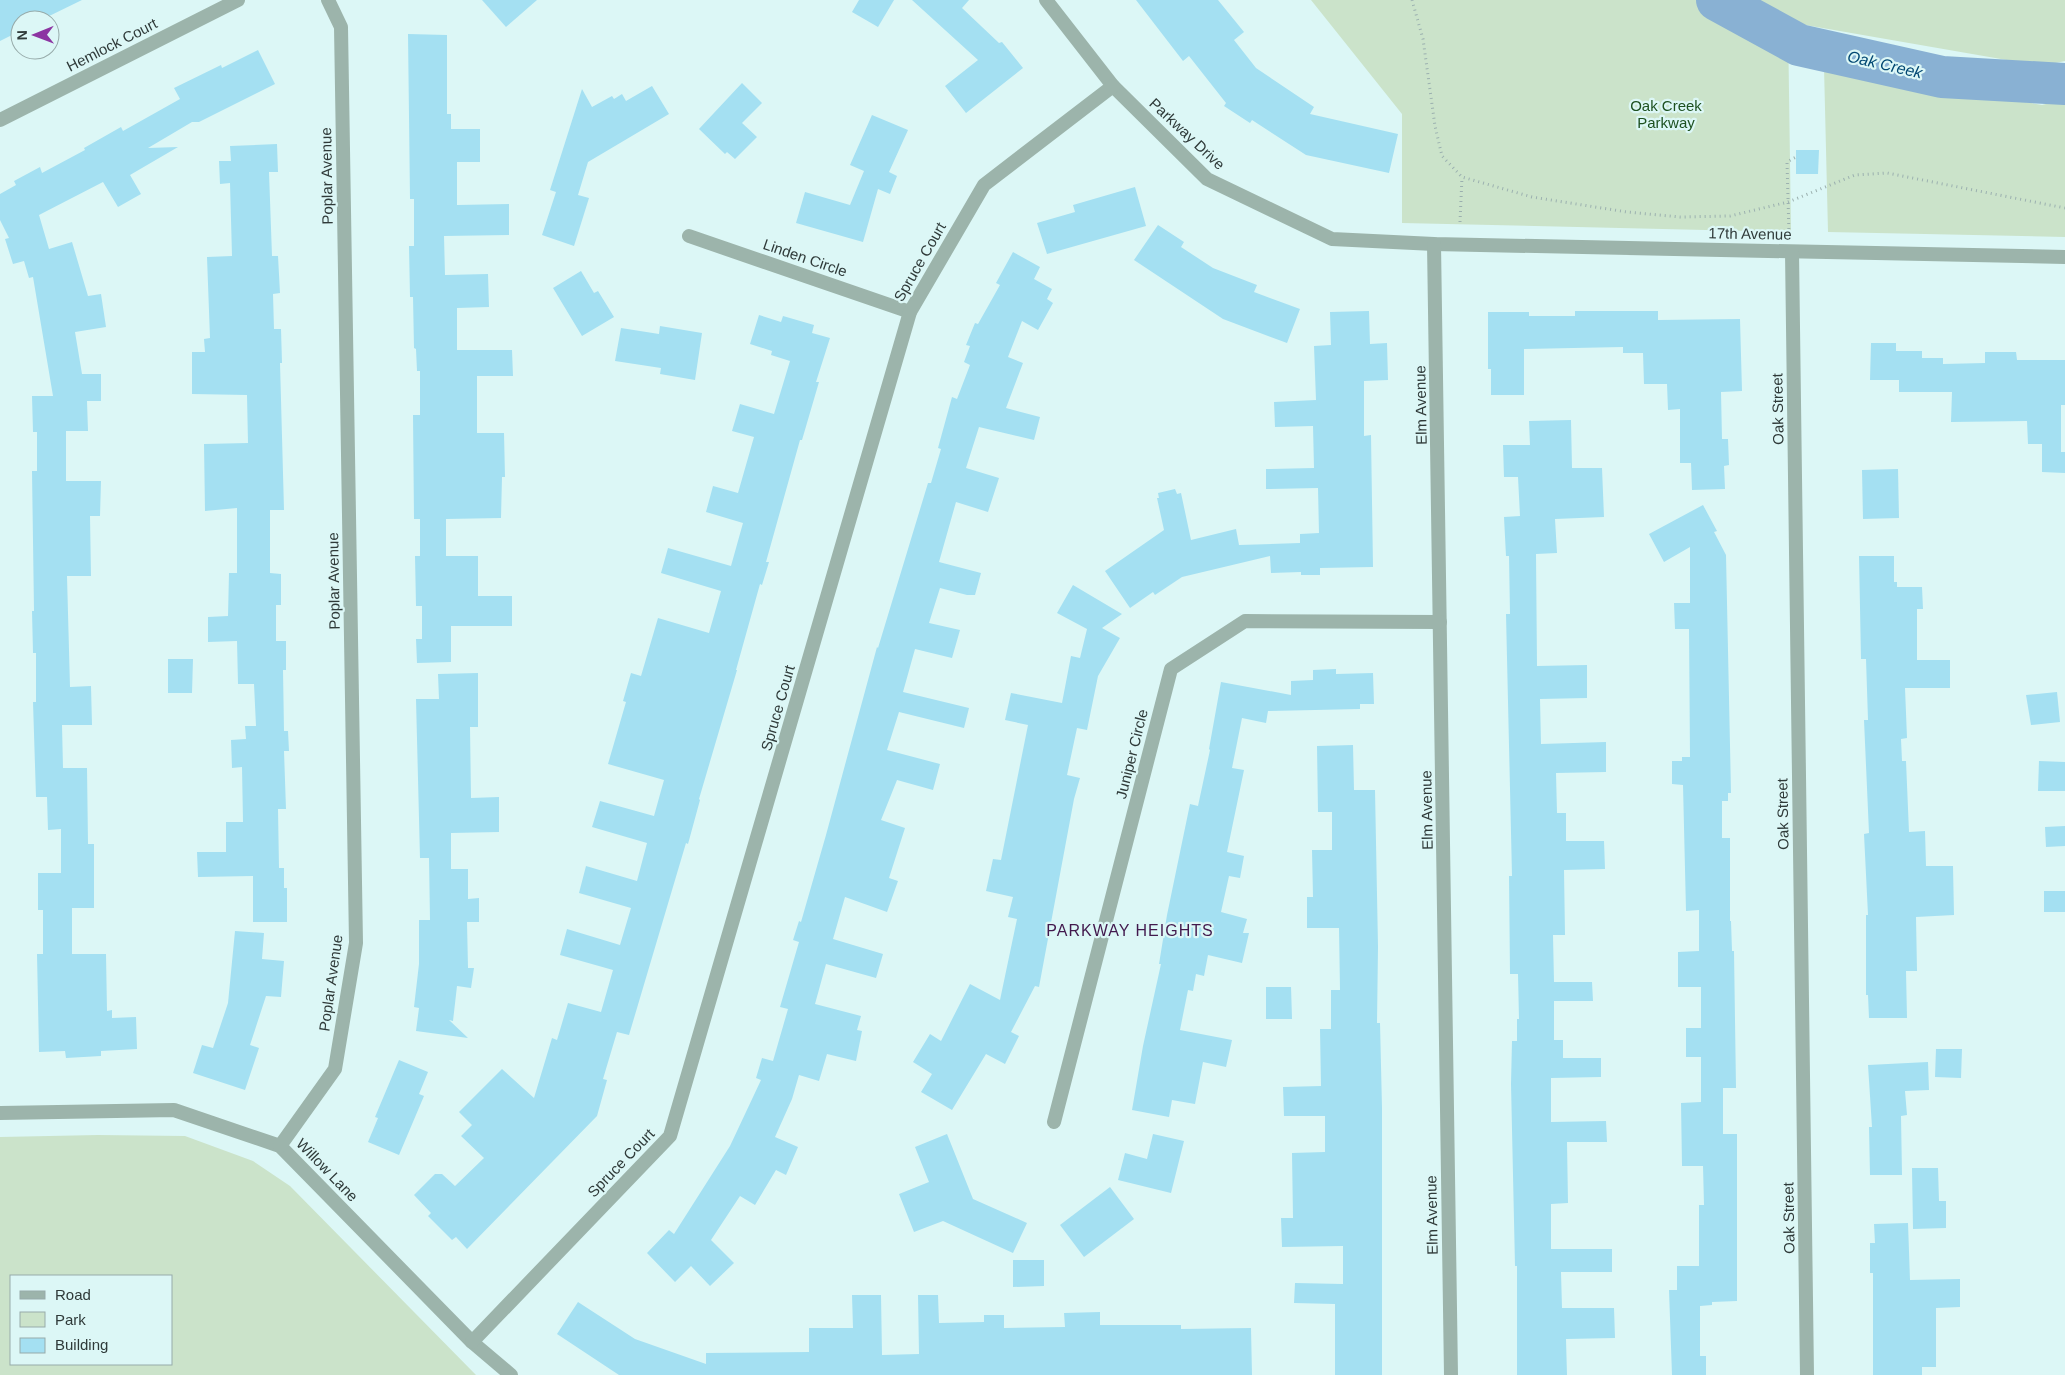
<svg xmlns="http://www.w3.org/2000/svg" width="2065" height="1375" viewBox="0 0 2065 1375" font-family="Arial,sans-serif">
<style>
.green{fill:#cbe3ca;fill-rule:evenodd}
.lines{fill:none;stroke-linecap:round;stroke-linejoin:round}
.river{stroke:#89b1d3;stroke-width:42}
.building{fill:#a4e0f2}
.path{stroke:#9bb0af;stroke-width:3;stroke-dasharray:1 4;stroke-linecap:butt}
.minor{stroke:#9cb4ab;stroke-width:14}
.labels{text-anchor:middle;stroke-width:4.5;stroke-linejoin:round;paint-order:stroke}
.street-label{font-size:15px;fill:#2f3a39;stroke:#dcf7f6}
.park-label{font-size:15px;fill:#1e5120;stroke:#dcf7f6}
.water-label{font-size:16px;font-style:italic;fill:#004772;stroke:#dcf7f6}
.neighbourhood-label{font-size:16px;letter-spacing:1px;fill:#42194d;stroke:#dcf7f6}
</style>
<rect width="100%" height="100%" fill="#dcf7f6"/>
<g class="green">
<path d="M 1311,0 L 2065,0 L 2065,61 L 2041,66 L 1788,22 L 1791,232 L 1402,223 L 1402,114 Z"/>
<path d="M 1824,67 L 2042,105 L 2065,99 L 2065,237 L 1828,232 Z"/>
<path d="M 98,1135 L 185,1136 L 253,1161 L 290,1186 L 476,1375 L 0,1375 L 0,1137 ZM 11,1276 L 171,1276 L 171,1364 L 11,1364 Z"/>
</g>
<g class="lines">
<path class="river" d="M 1717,0 L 1799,45 L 1942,77 L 2065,84"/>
</g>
<g class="building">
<path d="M 0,0 L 82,0 L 41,20 L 20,20 L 20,31 L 0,41 Z"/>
<path d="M 482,0 L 537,0 L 506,27 Z"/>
<path d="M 859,0 L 894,0 L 878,27 L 852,12 Z"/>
<path d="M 912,0 L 969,0 L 962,8 L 999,43 L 1002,42 L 1023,68 L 966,113 L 945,86 L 978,60 Z"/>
<path d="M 1136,0 L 1218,0 L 1244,32 L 1234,40 L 1256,68 L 1314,107 L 1310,114 L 1398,134 L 1389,173 L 1306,155 L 1252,120 L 1250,123 L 1224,106 L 1226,103 L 1189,56 L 1183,61 Z"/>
<path d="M 408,34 L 447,35 L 447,114 L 451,114 L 451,129 L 480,129 L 480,162 L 457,162 L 457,205 L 509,204 L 509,235 L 444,236 L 445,275 L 488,274 L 489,307 L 457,308 L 457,350 L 512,350 L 513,376 L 477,376 L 477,433 L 504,433 L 505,477 L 502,477 L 501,518 L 446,519 L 446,556 L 478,556 L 478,596 L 512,596 L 512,626 L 451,626 L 451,662 L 417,663 L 416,639 L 422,639 L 422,606 L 416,606 L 415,556 L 420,556 L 420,519 L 414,519 L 413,415 L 420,415 L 420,371 L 417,371 L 416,349 L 414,348 L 413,297 L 410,297 L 409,246 L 414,246 L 414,199 L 410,199 Z"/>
<path d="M 258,50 L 275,84 L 199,122 L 192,122 L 148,148 L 178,147 L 130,175 L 141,194 L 118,207 L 103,182 L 39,215 L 49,249 L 72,242 L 88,296 L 101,294 L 106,327 L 75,332 L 82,374 L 101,374 L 101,401 L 87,401 L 88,431 L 66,431 L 66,481 L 101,481 L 100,516 L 90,516 L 91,576 L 67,576 L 70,687 L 91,686 L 92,725 L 62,725 L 63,768 L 87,768 L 88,844 L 94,844 L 94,908 L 72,908 L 72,954 L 106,954 L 107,1011 L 112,1010 L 112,1018 L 136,1017 L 137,1049 L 101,1051 L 101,1056 L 66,1058 L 65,1051 L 39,1052 L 37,954 L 43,954 L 43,910 L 38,910 L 38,873 L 61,873 L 61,829 L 48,830 L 47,797 L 36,797 L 33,702 L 36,702 L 36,653 L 33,653 L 32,611 L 34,611 L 32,471 L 37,471 L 37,432 L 33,432 L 32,396 L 53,396 L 33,277 L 29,278 L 24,261 L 13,264 L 5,239 L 9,238 L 0,220 L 0,194 L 16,185 L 14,181 L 40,167 L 42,173 L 85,150 L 84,148 L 121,127 L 123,131 L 180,99 L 174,88 L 221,65 L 222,68 Z"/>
<path d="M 742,83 L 762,103 L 742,123 L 757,137 L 735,159 L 727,152 L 725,154 L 699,129 Z"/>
<path d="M 652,86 L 669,114 L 588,162 L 578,195 L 589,198 L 574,246 L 542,235 L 556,192 L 550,190 L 582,89 L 592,107 L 612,96 L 614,99 L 622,94 L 626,101 Z"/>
<path d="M 872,115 L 908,130 L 889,172 L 897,176 L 890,194 L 878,189 L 863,242 L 796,223 L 805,192 L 850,205 L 864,171 L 850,165 Z"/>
<path d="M 277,144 L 278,172 L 269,172 L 272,256 L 278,256 L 280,293 L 273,294 L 274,329 L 281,329 L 282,363 L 280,363 L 284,510 L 270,510 L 270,573 L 281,574 L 281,605 L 276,605 L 276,641 L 286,641 L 286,670 L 283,670 L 284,731 L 288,731 L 289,751 L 284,751 L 286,809 L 278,809 L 279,868 L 284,868 L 284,888 L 287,888 L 287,922 L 253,922 L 253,876 L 198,877 L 197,852 L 226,852 L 226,822 L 243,822 L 242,767 L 232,768 L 231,740 L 246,739 L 245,726 L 256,726 L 254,684 L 238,684 L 237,641 L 208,642 L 208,617 L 228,616 L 229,573 L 237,573 L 237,508 L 205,511 L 204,444 L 248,443 L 247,395 L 192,394 L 192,352 L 205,352 L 204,339 L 210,338 L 207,257 L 232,256 L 230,183 L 220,184 L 219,161 L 231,161 L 230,146 Z"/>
<path d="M 1796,150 L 1819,150 L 1818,174 L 1796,174 Z"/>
<path d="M 1135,187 L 1146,226 L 1047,254 L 1037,223 L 1075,212 L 1073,205 Z"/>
<path d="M 1158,225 L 1184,242 L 1181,247 L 1213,268 L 1257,285 L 1254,292 L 1300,309 L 1287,343 L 1223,319 L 1134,260 Z"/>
<path d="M 1013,252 L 1040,267 L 1034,279 L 1052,289 L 1047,299 L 1053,303 L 1038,330 L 1022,321 L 1008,357 L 1023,363 L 1006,408 L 1040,417 L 1034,440 L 979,427 L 966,468 L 999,478 L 988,512 L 956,502 L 939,562 L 981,573 L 975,595 L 967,595 L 940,588 L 929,623 L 960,630 L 952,658 L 915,649 L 903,692 L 969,708 L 964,728 L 899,712 L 887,750 L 940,764 L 933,790 L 897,780 L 881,820 L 905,828 L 889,878 L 898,881 L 887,912 L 845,897 L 833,939 L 883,954 L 876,978 L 826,964 L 815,1004 L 861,1016 L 857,1030 L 862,1031 L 856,1061 L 827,1054 L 819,1081 L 799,1075 L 792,1099 L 775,1137 L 798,1147 L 786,1175 L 776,1170 L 755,1205 L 740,1196 L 711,1240 L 734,1263 L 710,1286 L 691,1266 L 675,1282 L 647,1253 L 669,1230 L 674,1234 L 730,1146 L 761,1080 L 756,1078 L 762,1058 L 773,1061 L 788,1009 L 780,1007 L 799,942 L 793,940 L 799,921 L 801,922 L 826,835 L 877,647 L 878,648 L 928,483 L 931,483 L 941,449 L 938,448 L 952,397 L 957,399 L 970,365 L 964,362 L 970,346 L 966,345 L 975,323 L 978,324 L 1000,285 L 996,283 Z"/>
<path d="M 581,271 L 594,293 L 598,291 L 614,317 L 582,336 L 553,288 Z"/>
<path d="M 1369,311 L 1370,344 L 1387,343 L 1388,380 L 1364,381 L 1364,436 L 1371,435 L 1373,567 L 1320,568 L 1320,575 L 1301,575 L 1301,572 L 1271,573 L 1270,556 L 1182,577 L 1155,595 L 1153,592 L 1130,608 L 1105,571 L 1164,530 L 1157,498 L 1159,498 L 1158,493 L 1175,489 L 1177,494 L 1181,493 L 1191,540 L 1236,529 L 1239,545 L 1300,543 L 1300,534 L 1319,533 L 1318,488 L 1266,489 L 1266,469 L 1314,468 L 1313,426 L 1275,427 L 1274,402 L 1316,400 L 1314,346 L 1331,345 L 1330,312 Z"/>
<path d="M 1575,311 L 1658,311 L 1658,320 L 1740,319 L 1742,391 L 1721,392 L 1722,439 L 1728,439 L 1729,465 L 1724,466 L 1725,489 L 1692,490 L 1691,463 L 1680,463 L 1680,409 L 1668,410 L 1667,384 L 1644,384 L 1643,353 L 1623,353 L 1623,347 L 1524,349 L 1524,395 L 1491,395 L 1491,369 L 1488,369 L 1488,312 L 1529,312 L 1529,316 L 1575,316 Z"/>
<path d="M 759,315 L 781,322 L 783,316 L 814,325 L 812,333 L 830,338 L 816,382 L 819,382 L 802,440 L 800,440 L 766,562 L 769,562 L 762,585 L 760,584 L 736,670 L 737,670 L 699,799 L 700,800 L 688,844 L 686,843 L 629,1035 L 617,1032 L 603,1079 L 607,1080 L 597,1116 L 467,1249 L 456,1237 L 452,1240 L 428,1216 L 431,1213 L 414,1195 L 435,1174 L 442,1174 L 455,1186 L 484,1158 L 461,1136 L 472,1125 L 459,1112 L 502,1069 L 534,1098 L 552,1038 L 557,1040 L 568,1003 L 601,1012 L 613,970 L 560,955 L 567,929 L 620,945 L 631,908 L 579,893 L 586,866 L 637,881 L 647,843 L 592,827 L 600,801 L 654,816 L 664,780 L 608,764 L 626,702 L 623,701 L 631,673 L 641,676 L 658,618 L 709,633 L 721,591 L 661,573 L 668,548 L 731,566 L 743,523 L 706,512 L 713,486 L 738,493 L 754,437 L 732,431 L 740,404 L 774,414 L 790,361 L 771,355 L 772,351 L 750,344 Z"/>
<path d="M 660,326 L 702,333 L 695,380 L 660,374 L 661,368 L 615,361 L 621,328 L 659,334 Z"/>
<path d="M 1871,343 L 1896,343 L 1896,351 L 1922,351 L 1922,358 L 1943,358 L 1943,364 L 1985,363 L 1985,352 L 2016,352 L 2017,360 L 2065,360 L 2065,405 L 2061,405 L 2061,452 L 2065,452 L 2065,473 L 2042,472 L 2042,444 L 2028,444 L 2027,421 L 1951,422 L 1952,392 L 1899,392 L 1899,380 L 1870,380 Z"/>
<path d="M 1571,420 L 1572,468 L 1602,468 L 1604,517 L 1555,519 L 1557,553 L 1536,554 L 1537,666 L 1587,665 L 1587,698 L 1540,699 L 1541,744 L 1606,742 L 1606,772 L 1556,773 L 1557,813 L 1566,813 L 1566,841 L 1604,841 L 1605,869 L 1564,870 L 1565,935 L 1553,935 L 1554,982 L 1592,982 L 1593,1001 L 1554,1001 L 1554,1040 L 1563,1040 L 1563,1058 L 1601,1058 L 1601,1077 L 1551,1078 L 1551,1122 L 1606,1121 L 1607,1142 L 1567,1142 L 1568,1203 L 1551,1204 L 1551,1249 L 1612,1249 L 1612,1272 L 1561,1272 L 1562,1308 L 1614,1308 L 1615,1338 L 1566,1339 L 1567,1375 L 1517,1375 L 1517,1266 L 1515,1266 L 1511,1084 L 1512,1041 L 1517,1041 L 1517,1019 L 1519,1019 L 1518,974 L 1510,974 L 1509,876 L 1512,876 L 1506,614 L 1510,614 L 1509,556 L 1506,556 L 1504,517 L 1520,516 L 1518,477 L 1504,477 L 1503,445 L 1530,445 L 1529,421 Z"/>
<path d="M 1898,469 L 1899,518 L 1863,519 L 1862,470 Z"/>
<path d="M 1703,505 L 1717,531 L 1714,532 L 1726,555 L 1731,793 L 1728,793 L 1728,801 L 1722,801 L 1722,838 L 1730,838 L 1730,921 L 1731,921 L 1732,951 L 1734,951 L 1736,1088 L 1723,1088 L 1723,1134 L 1737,1134 L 1737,1301 L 1712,1302 L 1712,1305 L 1700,1306 L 1700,1356 L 1706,1356 L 1706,1375 L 1672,1375 L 1669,1290 L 1677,1290 L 1677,1266 L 1699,1266 L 1699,1205 L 1704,1205 L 1703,1166 L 1682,1166 L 1681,1103 L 1701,1102 L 1701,1057 L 1686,1057 L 1686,1028 L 1701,1028 L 1701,987 L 1678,987 L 1678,952 L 1699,951 L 1699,910 L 1686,911 L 1683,785 L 1672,784 L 1672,761 L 1682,761 L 1682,757 L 1690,757 L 1689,629 L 1675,629 L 1674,603 L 1690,603 L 1690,547 L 1664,562 L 1649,534 Z"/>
<path d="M 1859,556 L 1894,556 L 1894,582 L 1897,582 L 1897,587 L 1922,587 L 1923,609 L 1917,609 L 1917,660 L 1950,660 L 1950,688 L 1905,688 L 1907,738 L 1901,739 L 1902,761 L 1906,761 L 1909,832 L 1925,831 L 1926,866 L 1953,866 L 1954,915 L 1916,917 L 1917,971 L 1906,971 L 1907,1018 L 1869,1018 L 1868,995 L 1866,995 L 1866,915 L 1868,915 L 1864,834 L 1869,833 L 1864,720 L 1868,720 L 1866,659 L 1861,659 Z"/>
<path d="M 1073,585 L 1122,614 L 1102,628 L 1120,638 L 1098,676 L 1087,730 L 1077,728 L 1067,775 L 1080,778 L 1074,799 L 1039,987 L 1035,986 L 1011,1032 L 1019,1036 L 1005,1064 L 986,1054 L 952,1110 L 921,1092 L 932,1074 L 913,1062 L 930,1034 L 941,1041 L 970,984 L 1000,1000 L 1017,919 L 1008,917 L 1013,897 L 986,891 L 993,859 L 1001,860 L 1028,725 L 1005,720 L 1011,693 L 1062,703 L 1071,656 L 1080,658 L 1087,629 L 1057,613 Z"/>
<path d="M 168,659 L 193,659 L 192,693 L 168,693 Z"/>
<path d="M 1336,669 L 1336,674 L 1373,673 L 1374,704 L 1360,704 L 1360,709 L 1268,711 L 1266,723 L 1242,718 L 1232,768 L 1244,770 L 1227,852 L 1244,856 L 1240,878 L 1229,876 L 1221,912 L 1247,919 L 1243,933 L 1249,933 L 1242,963 L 1208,955 L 1204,976 L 1196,974 L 1193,991 L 1188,990 L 1180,1030 L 1232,1040 L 1226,1067 L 1203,1062 L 1195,1104 L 1172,1100 L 1169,1117 L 1132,1110 L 1143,1046 L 1161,964 L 1159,964 L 1167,915 L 1190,804 L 1198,806 L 1210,750 L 1209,749 L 1221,682 L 1291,695 L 1291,681 L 1313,680 L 1313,670 Z"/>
<path d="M 478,673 L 478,727 L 470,727 L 471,798 L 499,797 L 499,832 L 451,833 L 451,869 L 468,869 L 468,899 L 479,898 L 479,922 L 467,922 L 468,968 L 474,968 L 471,988 L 457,986 L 453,1021 L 449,1020 L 468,1038 L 416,1031 L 419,1008 L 414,1007 L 419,964 L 419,920 L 430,920 L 429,858 L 420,858 L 416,699 L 439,699 L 438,674 Z"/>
<path d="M 2057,692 L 2060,722 L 2031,725 L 2026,695 Z"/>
<path d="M 1353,745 L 1354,790 L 1375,790 L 1378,947 L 1377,1023 L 1380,1023 L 1382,1108 L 1382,1375 L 1335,1375 L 1335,1304 L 1294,1303 L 1295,1283 L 1343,1284 L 1343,1246 L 1282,1247 L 1281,1218 L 1293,1218 L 1292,1153 L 1325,1152 L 1325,1116 L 1284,1116 L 1283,1087 L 1321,1086 L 1320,1029 L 1331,1029 L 1331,990 L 1340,990 L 1339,928 L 1307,928 L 1307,897 L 1313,897 L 1312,850 L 1332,850 L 1332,812 L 1318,812 L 1317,746 Z"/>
<path d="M 2039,761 L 2065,762 L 2065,791 L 2038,791 Z"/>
<path d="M 2065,826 L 2065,846 L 2046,847 L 2045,827 Z"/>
<rect x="2044" y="891" width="21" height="21"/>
<path d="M 235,931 L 264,933 L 262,959 L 284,961 L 281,997 L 266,996 L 250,1045 L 259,1048 L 245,1090 L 193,1073 L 202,1045 L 213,1048 L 228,1003 Z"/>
<path d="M 1266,987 L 1291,987 L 1292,1019 L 1266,1019 Z"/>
<path d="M 1936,1049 L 1962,1049 L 1961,1078 L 1935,1077 Z"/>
<path d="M 399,1060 L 428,1072 L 419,1094 L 424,1096 L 399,1155 L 368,1142 L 378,1118 L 375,1117 Z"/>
<path d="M 1928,1062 L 1929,1090 L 1905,1091 L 1907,1115 L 1901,1116 L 1902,1175 L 1870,1175 L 1869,1127 L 1872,1127 L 1868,1065 Z"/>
<path d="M 947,1134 L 973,1199 L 1027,1223 L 1013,1253 L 943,1221 L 914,1232 L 899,1194 L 929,1182 L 915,1147 Z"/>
<path d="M 1153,1134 L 1184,1141 L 1171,1193 L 1118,1180 L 1125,1153 L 1147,1159 Z"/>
<path d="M 1912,1168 L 1938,1168 L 1939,1201 L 1946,1201 L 1946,1228 L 1913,1229 Z"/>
<path d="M 1110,1187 L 1134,1219 L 1084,1257 L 1060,1225 Z"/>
<path d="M 1908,1223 L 1910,1280 L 1960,1279 L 1960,1307 L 1936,1308 L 1936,1367 L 1922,1367 L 1922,1375 L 1873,1375 L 1873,1273 L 1870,1273 L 1870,1243 L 1875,1243 L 1874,1224 Z"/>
<path d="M 1013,1260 L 1044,1260 L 1044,1286 L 1013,1287 Z"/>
<path d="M 852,1295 L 881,1295 L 882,1355 L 919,1354 L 918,1295 L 938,1295 L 939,1323 L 984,1322 L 984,1315 L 1004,1315 L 1004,1328 L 1065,1327 L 1064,1313 L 1100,1312 L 1100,1325 L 1181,1325 L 1181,1329 L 1251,1328 L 1252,1375 L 619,1375 L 557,1334 L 578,1302 L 635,1339 L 706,1364 L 706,1353 L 809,1352 L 809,1328 L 853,1328 Z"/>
</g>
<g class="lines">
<g class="path">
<path d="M 1412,0 L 1423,39 L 1435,126 L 1442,156 L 1462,177 L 1532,197 L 1627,212 L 1680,217 L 1730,216 L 1788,202 L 1855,175 L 1887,173 L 2065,208"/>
<path d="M 1460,222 L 1462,177"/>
<path d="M 1789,234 L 1787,162 L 1796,157"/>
</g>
<g class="minor">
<path d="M 1046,0 L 1113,86 L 1207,179 L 1332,239 L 1434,244 L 2065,257"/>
<path d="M 0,120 L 238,0"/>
<path d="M 689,236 L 910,312"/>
<path d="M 1434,244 L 1451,1375"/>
<path d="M 1792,252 L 1807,1375"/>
<path d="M 0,1113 L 174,1110 L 280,1146 L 472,1342 L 511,1375"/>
<path d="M 1054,1122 L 1171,669 L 1245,621 L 1440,622"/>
<path d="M 280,1146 L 335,1069 L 356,943 L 341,27 L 328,0"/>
<path d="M 472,1342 L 670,1136 L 910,312 L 984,185 L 1113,86"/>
</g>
</g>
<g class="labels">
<g class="street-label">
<text transform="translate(112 45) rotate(-27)" y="5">Hemlock Court</text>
<text transform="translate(1187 134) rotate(43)" y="5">Parkway Drive</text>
<text transform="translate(327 176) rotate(-91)" y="5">Poplar Avenue</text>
<text transform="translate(1750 234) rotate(1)" y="5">17th Avenue</text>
<text transform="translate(805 258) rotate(19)" y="5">Linden Circle</text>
<text transform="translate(920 262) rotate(-60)" y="5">Spruce Court</text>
<text transform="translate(1421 405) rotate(-91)" y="5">Elm Avenue</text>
<text transform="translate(1778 409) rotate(-91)" y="5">Oak Street</text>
<text transform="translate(334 581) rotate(-91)" y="5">Poplar Avenue</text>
<text transform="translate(778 708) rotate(-74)" y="5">Spruce Court</text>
<text transform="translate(1132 754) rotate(-76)" y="5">Juniper Circle</text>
<text transform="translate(1427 810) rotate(-91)" y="5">Elm Avenue</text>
<text transform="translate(1783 814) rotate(-91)" y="5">Oak Street</text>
<text transform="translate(331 983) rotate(-82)" y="5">Poplar Avenue</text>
<text transform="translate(621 1163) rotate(-46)" y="5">Spruce Court</text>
<text transform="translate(327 1170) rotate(46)" y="5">Willow Lane</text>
<text transform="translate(1432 1215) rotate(-91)" y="5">Elm Avenue</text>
<text transform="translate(1789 1218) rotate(-91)" y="5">Oak Street</text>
</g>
<g class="park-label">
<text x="1666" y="111">Oak Creek<tspan x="1666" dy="17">Parkway</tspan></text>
</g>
<g class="water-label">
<text transform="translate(1885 64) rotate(13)" y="6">Oak Creek</text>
</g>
<g class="neighbourhood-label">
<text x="1130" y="936">PARKWAY HEIGHTS</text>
</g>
</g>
<rect x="10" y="1275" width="162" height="90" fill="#dcf7f6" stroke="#97abaa"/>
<rect x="20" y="1291" width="25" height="8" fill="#9cb4ab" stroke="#97abaa"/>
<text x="55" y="1300" font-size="15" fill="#2f3a39">Road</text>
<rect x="20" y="1312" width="25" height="15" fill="#cbe3ca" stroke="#97abaa"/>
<text x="55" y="1325" font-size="15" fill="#2f3a39">Park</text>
<rect x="20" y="1338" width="25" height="15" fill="#a4e0f2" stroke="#97abaa"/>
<text x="55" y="1350" font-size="15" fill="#2f3a39">Building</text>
<g transform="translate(35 35) rotate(269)"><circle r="24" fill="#dcf7f6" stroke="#97abaa"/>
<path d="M0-4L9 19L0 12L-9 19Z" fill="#8c35a2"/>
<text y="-8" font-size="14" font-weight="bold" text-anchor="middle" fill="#2f3a39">N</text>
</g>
</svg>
